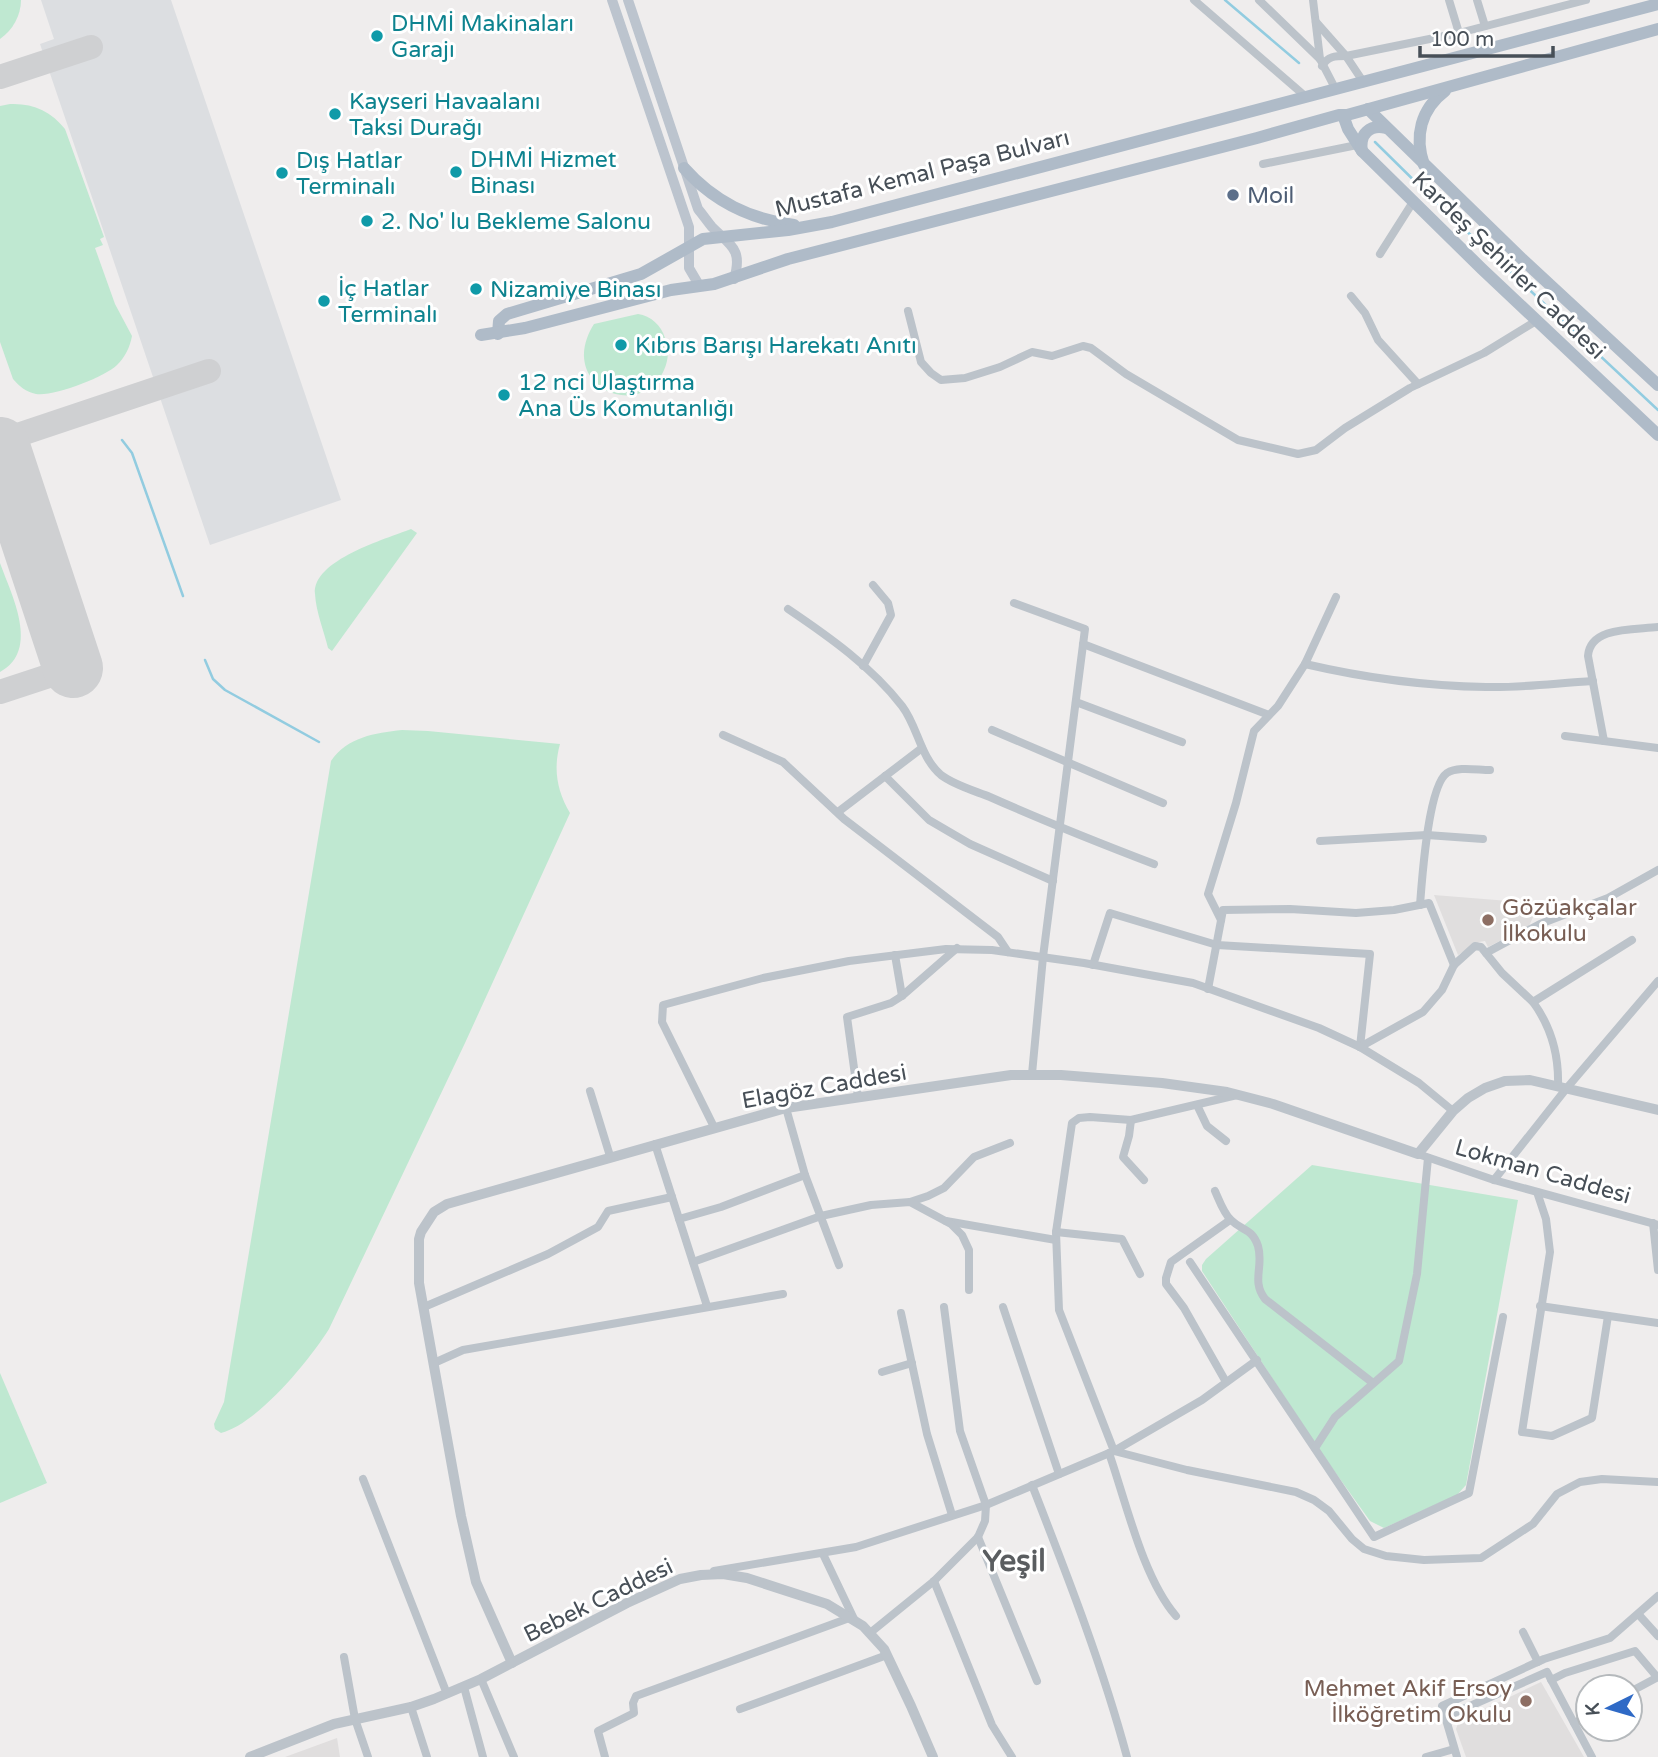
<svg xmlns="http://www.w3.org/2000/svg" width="1658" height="1757" viewBox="0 0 1658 1757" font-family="'Varela Round',sans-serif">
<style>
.education{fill:#e0dede}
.airport{fill:#dcdee1}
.green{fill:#bfe8d1}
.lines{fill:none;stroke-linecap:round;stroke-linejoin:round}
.stream{stroke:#92cce0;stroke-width:2.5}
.taxiway{stroke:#cfd0d2;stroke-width:24}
.runway{stroke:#cfd0d2;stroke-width:60}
.minor{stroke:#bcc3ca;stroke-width:8}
.tertiary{stroke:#bcc3ca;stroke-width:10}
.secondary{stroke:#bcc4ce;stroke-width:10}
.primary{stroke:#afbbc8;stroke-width:12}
.culture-dot{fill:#0f9aa8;stroke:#fff;stroke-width:2.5}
.service-dot{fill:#5c6f8a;stroke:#fff;stroke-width:2.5}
.education-dot{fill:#8d6e63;stroke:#fff;stroke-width:2.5}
.labels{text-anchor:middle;stroke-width:6;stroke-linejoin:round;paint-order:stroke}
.culture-label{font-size:23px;fill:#0d838f;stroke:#fff;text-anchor:start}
.street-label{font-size:23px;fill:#474f57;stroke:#fff}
.service-label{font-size:23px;fill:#4e5e75;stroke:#fff;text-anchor:start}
.education-label{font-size:23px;fill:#785e54;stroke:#fff;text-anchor:start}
.district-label{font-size:30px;font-weight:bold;fill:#5a5d60;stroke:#fff}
</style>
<rect width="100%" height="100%" fill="#efeded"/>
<g class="education">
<path d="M 1434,895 L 1521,902 L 1534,915 L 1529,926 L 1488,947 L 1485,941 L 1479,942 L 1458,955 Z"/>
<path d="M 1541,1682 L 1584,1757 L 1466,1757 L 1456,1729 L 1459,1721 Z"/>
<path d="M 337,1738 L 340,1757 L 285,1757 Z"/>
</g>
<path class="airport" d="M 41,0 L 171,0 L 341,500 L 210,545 L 40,44 L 54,39 Z"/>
<g class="green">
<path d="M 0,0 L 21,0 C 21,15 13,30 0,39 Z"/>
<path d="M 10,104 C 33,103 51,111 65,129 L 104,237 L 100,239 L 103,245 L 95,248 L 115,304 L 132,336 C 130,347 125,357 117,365 C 105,377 53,397 36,394 C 26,392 19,386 13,379 L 0,342 L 0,106 Z"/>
<path d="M 638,314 C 651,316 661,325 665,338 C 669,348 669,359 664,370 C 641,423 555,386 594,324 Z"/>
<path d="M 411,529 L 417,533 L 332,651 L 328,648 C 324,631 316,612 315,594 C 312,560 386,539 411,529 Z"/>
<path d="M 0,563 C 11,594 41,650 0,672 Z"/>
<path d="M 402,730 L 428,731 L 560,744 C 553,769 557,791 570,813 L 465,1043 L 329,1329 C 309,1361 258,1423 221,1433 L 215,1429 L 214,1424 L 224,1402 L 331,761 C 347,737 375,733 402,730 Z"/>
<path d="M 1312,1165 L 1518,1200 L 1466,1485 L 1457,1495 L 1384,1528 L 1370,1521 L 1320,1451 L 1202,1271 L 1202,1265 L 1206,1259 Z"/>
<path d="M 0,1373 L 47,1483 L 0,1503 Z"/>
</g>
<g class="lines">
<g class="stream">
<path d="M 1225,0 L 1299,63"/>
<path d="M 1375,142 L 1444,210 L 1658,410"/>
<path d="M 122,440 L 132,453 L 183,596"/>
<path d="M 205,660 L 213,679 L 225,690 L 319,742"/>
</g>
<g class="taxiway">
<path d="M 0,77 L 91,47"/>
<path d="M 0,441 L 209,371"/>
<path d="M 0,692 L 73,668"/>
</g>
<path class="runway" d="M 0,447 L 73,668"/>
<g class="minor">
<path d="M 1194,0 L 1305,96"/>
<path d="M 1259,0 L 1320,59 L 1336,90"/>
<path d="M 1313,0 L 1320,59"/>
<path d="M 1449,0 L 1459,33"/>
<path d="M 1477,0 L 1485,26"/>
<path d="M 1316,22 L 1346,56 L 1364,83"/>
<path d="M 1322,66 C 1328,56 1335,56 1346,56 L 1459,33 L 1586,0"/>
<path d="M 1263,164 L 1357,145"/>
<path d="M 1380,254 L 1413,202"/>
<path d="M 1351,296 L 1365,313 L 1378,340 L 1418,384"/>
<path d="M 908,311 L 921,362 L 931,373 L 941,380 L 965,378 L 1000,367 L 1032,352 L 1052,356 L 1083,346 L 1091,348 L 1126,374 L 1238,440 L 1298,454 L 1316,450 L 1345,428 L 1410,388 L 1484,353 L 1536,321"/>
<path d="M 1014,603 L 1085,629 L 1043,957 L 1032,1074"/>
<path d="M 788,609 C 828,636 872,667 902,706 C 918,727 920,757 941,775 C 954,785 975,791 990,797 C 1044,821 1099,843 1154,864"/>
<path d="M 1083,644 L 1269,715"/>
<path d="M 1305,664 C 1365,678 1424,686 1486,687 C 1521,688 1557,683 1593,681"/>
<path d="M 863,666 L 891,615 L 888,603 L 873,585"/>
<path d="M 1076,702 L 1182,742"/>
<path d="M 992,730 L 1163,803"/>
<path d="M 723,735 L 783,762 L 844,819 L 998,937 L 1008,952"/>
<path d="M 1565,736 L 1658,748"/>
<path d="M 1604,741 L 1588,656 C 1590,626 1635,630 1658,627"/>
<path d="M 885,776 L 929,820 L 970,844 L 1053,881"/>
<path d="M 838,812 L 922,748"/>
<path d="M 1320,841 L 1427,835 L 1483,839"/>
<path d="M 1420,905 C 1422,880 1428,786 1447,773 C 1458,766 1477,770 1490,770"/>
<path d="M 1221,920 L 1208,894 L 1236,803 L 1254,731 L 1278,706 L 1305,664 L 1336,597"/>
<path d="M 1486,953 L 1540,924 L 1608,898 L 1658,870"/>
<path d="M 895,955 L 902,996"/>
<path d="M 1093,965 L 1110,913 L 1217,945 L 1370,954 L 1360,1047"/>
<path d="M 1208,989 L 1223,910 L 1290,909 L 1356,913 L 1394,910 L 1429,903 L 1454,965"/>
<path d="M 1533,1002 C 1552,1028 1559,1055 1558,1086"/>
<path d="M 1360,1047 L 1423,1012 L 1442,990 L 1454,965 L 1475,946 L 1481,947 L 1502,973 L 1533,1002 L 1632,940"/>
<path d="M 590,1091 L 610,1156"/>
<path d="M 1237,1095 L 1131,1120 L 1090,1117 L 1079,1118 L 1072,1123 L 1056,1232 L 1059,1310 L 1114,1451 L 1187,1470 L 1296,1492 L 1314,1500 L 1329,1511 L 1352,1539 L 1364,1549 L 1386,1556 L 1424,1560 L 1481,1558 L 1533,1524 L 1557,1494 L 1580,1482 L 1602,1479 L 1658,1482"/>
<path d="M 858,1097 L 847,1017 L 891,1003 L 902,996 L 957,948"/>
<path d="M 1197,1105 L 1207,1126 L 1226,1141"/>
<path d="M 786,1108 L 805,1175 L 839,1265"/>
<path d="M 1131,1120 L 1129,1136 L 1123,1157 L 1144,1180"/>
<path d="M 714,1127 L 662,1022 L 663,1005 L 763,978 L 849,961 L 946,949 L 992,950 L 1084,963 L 1193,983 L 1319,1028 L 1360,1047 L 1419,1083 L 1453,1111"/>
<path d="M 655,1144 L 707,1306"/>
<path d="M 1418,1154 L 1494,1180 L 1658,1225"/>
<path d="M 1494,1180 L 1566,1089 L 1658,981"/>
<path d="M 1215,1191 C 1219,1200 1224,1214 1231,1220 C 1242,1231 1252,1228 1258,1246 C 1264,1266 1251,1281 1265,1299 L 1373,1383"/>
<path d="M 1537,1192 L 1546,1219 L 1550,1252 L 1522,1432 L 1552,1436 L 1592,1418 L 1608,1316"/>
<path d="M 910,1202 L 928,1196 L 944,1188 L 974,1157 L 1010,1143"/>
<path d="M 679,1219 L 721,1207 L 805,1175"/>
<path d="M 946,1221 L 1056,1240"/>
<path d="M 1653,1223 L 1658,1270"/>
<path d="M 1056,1232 L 1122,1239 L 1140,1274"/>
<path d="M 693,1262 L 821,1216 L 871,1205 L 910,1202 L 951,1224 L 962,1235 L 969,1250 L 969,1290"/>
<path d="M 1190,1262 L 1374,1537 L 1469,1493 L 1503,1317"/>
<path d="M 1540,1306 L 1658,1323"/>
<path d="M 424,1307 L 548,1254 L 598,1227 L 608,1211 L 672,1197"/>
<path d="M 1003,1307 L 1059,1474"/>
<path d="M 901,1313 L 927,1434 L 952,1515"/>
<path d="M 434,1363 L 463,1350 L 783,1294"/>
<path d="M 882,1372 L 912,1363"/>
<path d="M 1226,1382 L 1184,1308 L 1166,1284 L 1166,1278 L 1171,1262 L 1230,1220"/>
<path d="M 1315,1448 L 1335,1417 L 1399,1361 L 1417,1274 L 1428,1158"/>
<path d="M 1109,1453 C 1126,1502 1143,1578 1176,1616"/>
<path d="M 363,1479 L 447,1694"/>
<path d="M 1032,1485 C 1067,1575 1102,1664 1127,1757"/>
<path d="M 978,1537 L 1037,1681"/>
<path d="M 823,1554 L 854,1619"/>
<path d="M 714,1571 L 856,1547 L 986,1505 L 1114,1451 L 1202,1400 L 1257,1360"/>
<path d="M 934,1581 L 992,1725 L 1012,1757"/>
<path d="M 1639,1615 L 1658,1636"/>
<path d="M 1523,1632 L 1538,1662"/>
<path d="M 870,1633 L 934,1581 L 978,1537 L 985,1521 L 986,1505 L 960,1431 L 944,1307"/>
<path d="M 344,1657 L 355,1719 L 368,1757"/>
<path d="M 481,1679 L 514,1757"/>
<path d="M 1551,1680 L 1565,1673 L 1635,1651 L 1657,1677"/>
<path d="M 464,1687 L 483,1757"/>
<path d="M 1630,1692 L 1658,1677"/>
<path d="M 411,1707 L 427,1757"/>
<path d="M 740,1709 L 887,1655"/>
<path d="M 1445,1717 L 1547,1672 L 1592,1757"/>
<path d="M 1574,1723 L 1588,1716"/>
<path d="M 605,1757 L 598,1731 L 634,1713 L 633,1703 L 636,1696 L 852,1617"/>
<path d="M 1426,1757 L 1454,1749"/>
<path d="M 1457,1757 L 1442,1706 L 1544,1659 L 1610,1638 L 1658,1596"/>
</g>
<g class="tertiary">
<path d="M 512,1663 L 476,1582 L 461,1516 L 419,1283 L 419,1239 L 421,1232 L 434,1212 L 447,1204 L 786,1108 L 1011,1075 L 1061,1075 L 1162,1083 L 1227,1092 L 1273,1104 L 1418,1154 L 1453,1111 L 1468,1098 L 1485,1088 L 1505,1081 L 1530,1080 L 1658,1110"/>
<path d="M 250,1757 L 334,1724 L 411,1707 L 434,1699 L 481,1679 L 627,1603 L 680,1579 L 701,1575 L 723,1574 L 747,1578 L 827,1604 L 863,1626 L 884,1649 L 911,1706 L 933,1757"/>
</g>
<g class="secondary">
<path d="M 612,0 L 689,227 L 689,268 L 699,285"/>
<path d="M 628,0 L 698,209 C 703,215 707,221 712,227 C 731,246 743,249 734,279"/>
</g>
<g class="primary">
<path d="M 1368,109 L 1522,259 L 1658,385"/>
<path d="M 1343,115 L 1348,129 L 1362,151 L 1482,269 L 1658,435"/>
<path d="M 1362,151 C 1359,134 1370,124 1386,128"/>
<path d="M 1424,165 C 1414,136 1421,109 1445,91"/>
<path d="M 684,168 C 714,202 750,219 794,225"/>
<path d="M 498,334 L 499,321 L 507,314 L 641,274 L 703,239 L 788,230 L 832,222 L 1658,4"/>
<path d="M 481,335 L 525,328 L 671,290 L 714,284 L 788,259 L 1257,138 L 1339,115 L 1347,115 L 1658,29"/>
</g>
</g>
<g class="culture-dot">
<circle cx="377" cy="36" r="7"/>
<circle cx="335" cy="114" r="7"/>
<circle cx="456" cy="172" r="7"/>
<circle cx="282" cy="173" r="7"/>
<circle cx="367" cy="221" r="7"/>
<circle cx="476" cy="289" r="7"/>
<circle cx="324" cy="301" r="7"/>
<circle cx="621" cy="345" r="7"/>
<circle cx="504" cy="395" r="7"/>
</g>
<circle class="service-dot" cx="1233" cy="195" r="7"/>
<g class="education-dot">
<circle cx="1488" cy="920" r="7"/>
<circle cx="1526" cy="1701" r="7"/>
</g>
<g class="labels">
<g class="culture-label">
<text x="391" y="31">DHMİ Makinaları<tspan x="391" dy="26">Garajı</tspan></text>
<text x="349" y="109">Kayseri Havaalanı<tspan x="349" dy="26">Taksi Durağı</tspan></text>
<text x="470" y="167">DHMİ Hizmet<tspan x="470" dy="26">Binası</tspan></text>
<text x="296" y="168">Dış Hatlar<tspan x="296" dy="26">Terminalı</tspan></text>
<text x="381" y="229">2. No' lu Bekleme Salonu</text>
<text x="338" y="296">İç Hatlar<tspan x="338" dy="26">Terminalı</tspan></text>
<text x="490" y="297">Nizamiye Binası</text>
<text x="635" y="353">Kıbrıs Barışı Harekatı Anıtı</text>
<text x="518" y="390">12 nci Ulaştırma<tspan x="518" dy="26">Ana Üs Komutanlığı</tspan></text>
</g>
<g class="street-label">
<text transform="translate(922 173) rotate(-14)" y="8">Mustafa Kemal Paşa Bulvarı</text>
<text transform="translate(1509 265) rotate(44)" y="8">Kardeş Şehirler Caddesi</text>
<text transform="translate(824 1086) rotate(-10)" y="8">Elagöz Caddesi</text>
<text transform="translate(1543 1171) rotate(16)" y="8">Lokman Caddesi</text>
<text transform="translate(598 1600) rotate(-26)" y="8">Bebek Caddesi</text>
</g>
<g class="service-label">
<text x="1247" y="203">Moil</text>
</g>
<g class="education-label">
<text x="1502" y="915">Gözüakçalar<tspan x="1502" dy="26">İlkokulu</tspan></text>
<text x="1512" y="1696" text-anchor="end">Mehmet Akif Ersoy<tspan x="1512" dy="26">İlköğretim Okulu</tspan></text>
</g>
<g class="district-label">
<text x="1014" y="1571">Yeşil</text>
</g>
</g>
<g transform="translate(1609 1708) rotate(265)"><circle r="33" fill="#ffffff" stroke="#b5b9bc" stroke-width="2"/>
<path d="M0-5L12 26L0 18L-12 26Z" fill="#2f6ac6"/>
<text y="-10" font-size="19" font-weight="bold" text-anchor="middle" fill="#474f57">K</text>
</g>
<path d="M1420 46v10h133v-10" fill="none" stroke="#474f57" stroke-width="3.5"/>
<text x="1430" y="46" font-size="21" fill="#474f57" stroke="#ffffff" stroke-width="5" paint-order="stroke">100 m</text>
</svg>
